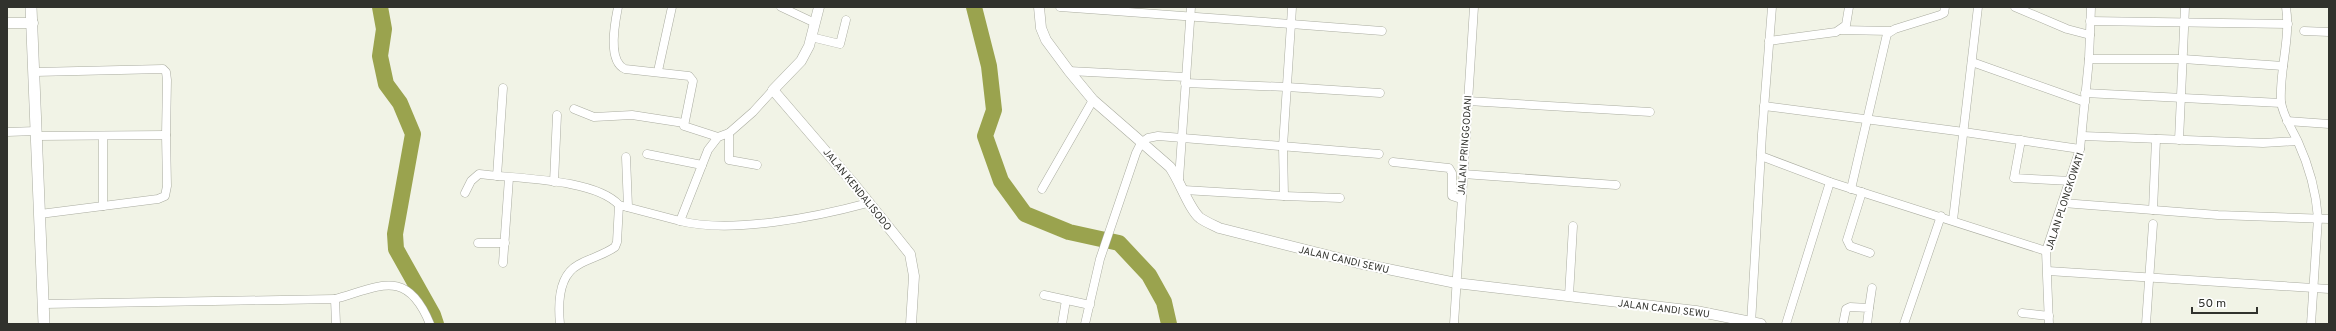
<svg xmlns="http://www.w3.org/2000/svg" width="2336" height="331" viewBox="0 0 2336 331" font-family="Overpass,sans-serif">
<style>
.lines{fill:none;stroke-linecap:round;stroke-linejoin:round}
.river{stroke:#9aa34e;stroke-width:16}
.minor-casing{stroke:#aaaca0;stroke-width:9}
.tertiary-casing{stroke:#aaaca0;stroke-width:11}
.secondary-casing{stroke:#aaaca0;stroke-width:12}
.minor{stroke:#fff;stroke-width:8}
.tertiary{stroke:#fff;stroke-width:10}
.secondary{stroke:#fff;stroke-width:11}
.labels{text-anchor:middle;stroke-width:4;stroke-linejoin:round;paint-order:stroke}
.street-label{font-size:10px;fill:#31322d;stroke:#fff}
</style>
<rect width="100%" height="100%" fill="#f1f3e6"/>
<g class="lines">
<g class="river">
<path d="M 380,7 L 384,29 L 380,56 L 386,84 L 400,103 L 413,134 L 395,234 L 396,249 L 433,315 L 436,324"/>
<path d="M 974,7 L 989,66 L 994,110 L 985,136 L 1001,181 L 1025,214 L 1069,232 L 1119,243 L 1149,275 L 1164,302 L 1169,324"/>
</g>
<defs>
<g id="minor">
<path d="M 618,7 C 615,22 607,61 625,69 L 689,76 L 693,81 L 684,126 L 718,137"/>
<path d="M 781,7 L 815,23"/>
<path d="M 1060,7 L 1291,24 L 1292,7"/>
<path d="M 2015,7 L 2067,29 L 2090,35"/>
<path d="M 2286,7 C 2291,39 2279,70 2281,102 C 2283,116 2292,129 2298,142 C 2309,166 2316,191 2318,218 L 2311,324"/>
<path d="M 2090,21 L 2288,24"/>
<path d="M 1841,30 L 1890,31"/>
<path d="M 2304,31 L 2329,32"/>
<path d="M 811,37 L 840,44 L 846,20"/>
<path d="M 1769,41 L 1836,32 L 1846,25 L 1849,7"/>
<path d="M 2089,59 L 2183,59 L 2283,66"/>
<path d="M 1972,62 L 2085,102"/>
<path d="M 658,71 L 672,7"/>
<path d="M 1069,71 L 1185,77"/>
<path d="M 35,72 L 163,69 L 166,72 L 167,80 L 166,135"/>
<path d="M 1185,83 L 1287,87 L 1380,93"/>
<path d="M 2085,93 L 2281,103"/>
<path d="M 1468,101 L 1650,112"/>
<path d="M 1764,106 L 1964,132 L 2080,149"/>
<path d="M 574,109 L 594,117 L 632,115 L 684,123"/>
<path d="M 2287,121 L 2329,124"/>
<path d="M 7,132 L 36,131"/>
<path d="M 729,133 L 729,160 L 757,165"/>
<path d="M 37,136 L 166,135 L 167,186 L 165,196 L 158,199 L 40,214"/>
<path d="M 103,136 L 103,206"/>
<path d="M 2083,136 L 2263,143 L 2297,141"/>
<path d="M 2021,140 L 2014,178 L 2071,181"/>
<path d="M 2179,140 L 2185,7"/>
<path d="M 647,154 L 702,165"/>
<path d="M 1761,156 L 1830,182 L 2046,251"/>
<path d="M 626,157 L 628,207"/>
<path d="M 1393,162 L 1449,168 L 1452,173 L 1452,196 L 1461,199"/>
<path d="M 1463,174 L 1616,185"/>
<path d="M 497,176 L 503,88"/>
<path d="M 1179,179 L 1191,7"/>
<path d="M 554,182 L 557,115"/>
<path d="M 1042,189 L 1093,100"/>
<path d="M 1851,189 L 1887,34 L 1895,29 L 1940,15 L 1944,13 L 1945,7"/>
<path d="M 1184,190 L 1284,196 L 1283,146 L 1291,24 L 1382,31"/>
<path d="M 1862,192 L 1847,240 L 1850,246 L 1870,253"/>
<path d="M 465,193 L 471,181 L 479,174 C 515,179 594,178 619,205"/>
<path d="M 1284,196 L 1340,198"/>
<path d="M 2063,203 L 2218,215 L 2329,219"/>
<path d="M 2153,210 L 2156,139"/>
<path d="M 1953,220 L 1978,7"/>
<path d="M 680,221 C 732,234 816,217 868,203"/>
<path d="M 478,243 L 505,243"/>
<path d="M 503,263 L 509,178"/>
<path d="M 2048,271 L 2329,289"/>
<path d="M 1044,295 L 1090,305"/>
<path d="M 1569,296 L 1573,226"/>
<path d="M 335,299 C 381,286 407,268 430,324"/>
<path d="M 44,304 L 335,299 L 336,324"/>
<path d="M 1869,308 L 1872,288"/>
<path d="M 2022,313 L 2049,316"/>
<path d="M 560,324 C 558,304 558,276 578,265 C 590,258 604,255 615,247 L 617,242 L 619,205 L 680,221 L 708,150 L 718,137 L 729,133 L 753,112 L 773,90"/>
<path d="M 1062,324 L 1066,300"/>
<path d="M 1085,324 L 1100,259 L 1136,153 L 1141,143 L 1148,138 L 1158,136 L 1379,154"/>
<path d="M 1454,324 L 1474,7"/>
<path d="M 1751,324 L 1762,134 L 1772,7"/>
<path d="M 1786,324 L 1830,182"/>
<path d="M 1843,324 L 1846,309 L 1850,307 L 1869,308 L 1867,324"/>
<path d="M 1904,324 L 1941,216"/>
<path d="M 2049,324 L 2046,251 L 2080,149 L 2089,59 L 2091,7"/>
<path d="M 2146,324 L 2153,224"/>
</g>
<g id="tertiary">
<path d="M 819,7 L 809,46 L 801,61 L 773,90 L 853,183 L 910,254 L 914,276 L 911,324"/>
<path d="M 1039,7 L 1041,28 L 1046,40 L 1069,71 L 1093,100 L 1170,167 C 1180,181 1189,209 1200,218 C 1206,222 1213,225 1219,228 L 1358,263 L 1456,283 L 1696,311 L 1761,324"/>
<path d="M 7,23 L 33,23"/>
</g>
<path id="secondary" d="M 31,7 L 44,324"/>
</defs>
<use href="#minor" class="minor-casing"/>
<use href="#tertiary" class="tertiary-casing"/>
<use href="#secondary" class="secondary-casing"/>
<use href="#minor" class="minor"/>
<use href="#tertiary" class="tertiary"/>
<use href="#secondary" class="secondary"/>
</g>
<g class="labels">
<g class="street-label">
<text transform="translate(1464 145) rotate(-86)" y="4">JALAN PRINGGODANI</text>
<text transform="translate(858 189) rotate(51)" y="4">JALAN KENDALISODO</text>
<text transform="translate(2064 201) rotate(-72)" y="4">JALAN PLONGKOWATI</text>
<text transform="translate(1344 259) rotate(13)" y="4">JALAN CANDI SEWU</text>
<text transform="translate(1664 308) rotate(7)" y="4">JALAN CANDI SEWU</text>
</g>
</g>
<rect width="2336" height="331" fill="none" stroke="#31322d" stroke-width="16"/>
<path d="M2192 307v6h65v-6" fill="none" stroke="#31322d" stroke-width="2"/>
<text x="2198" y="307" font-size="12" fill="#31322d" stroke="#ffffff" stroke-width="3" paint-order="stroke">50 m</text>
</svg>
